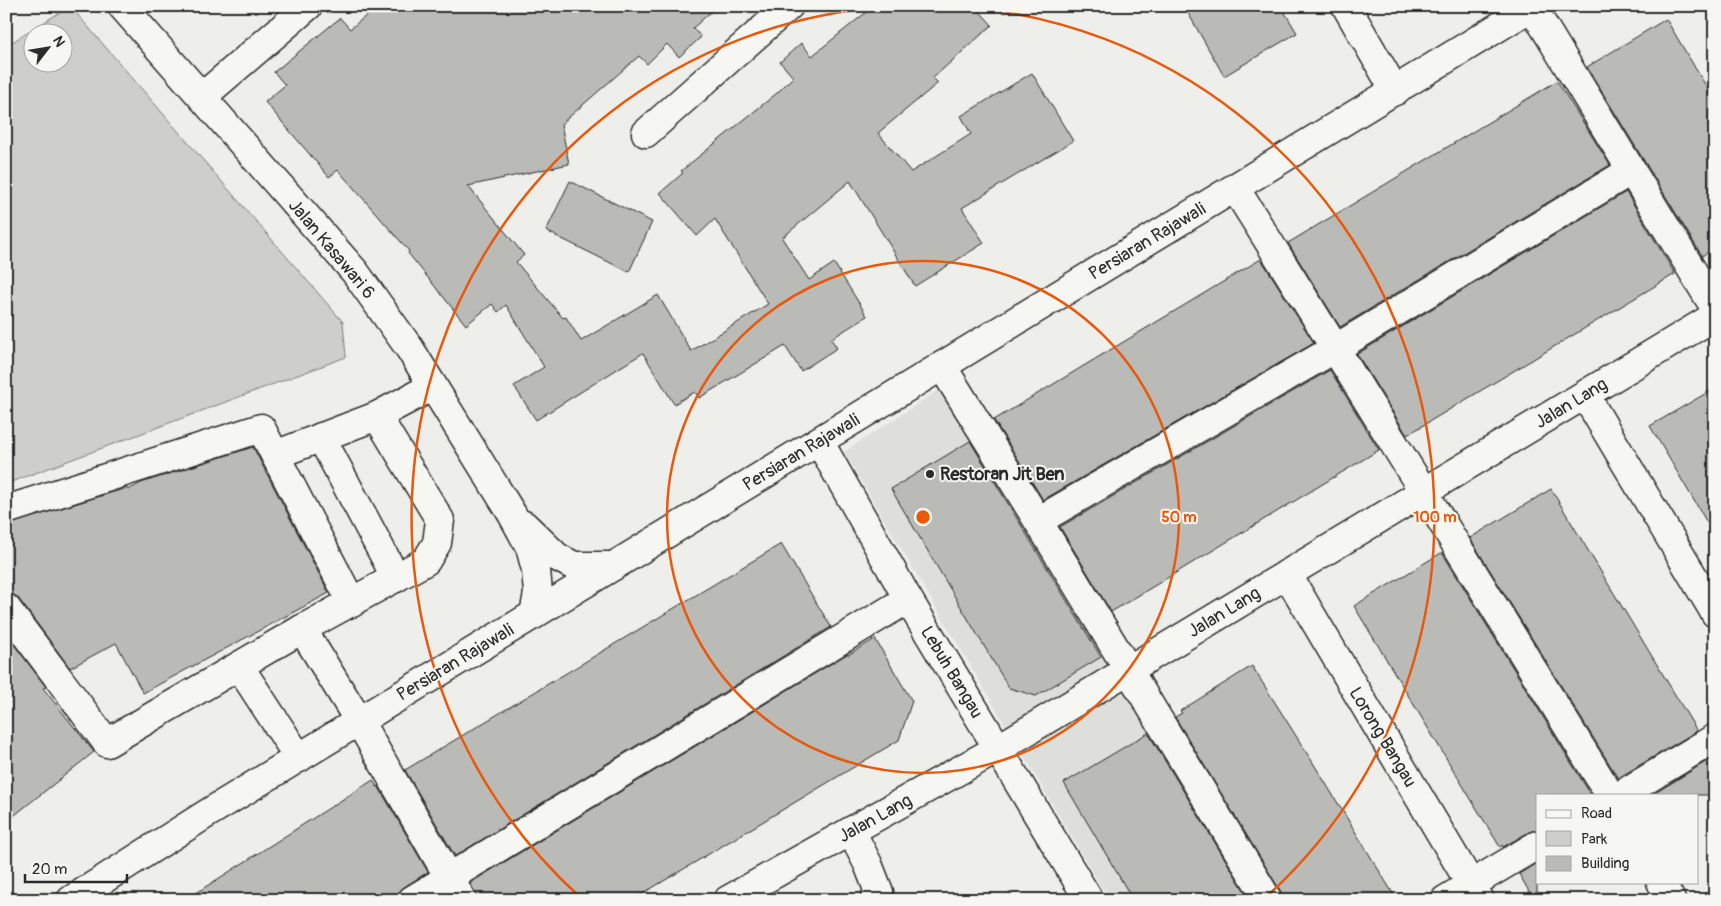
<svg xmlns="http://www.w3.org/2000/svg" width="1721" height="906" viewBox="0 0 1721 906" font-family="Pangolin,sans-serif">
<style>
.built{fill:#dededb}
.green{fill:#cececa;stroke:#7c7c7a;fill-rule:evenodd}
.building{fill:#babab7;stroke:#2b2b2b}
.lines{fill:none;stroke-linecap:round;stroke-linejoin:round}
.minor-casing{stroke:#2b2b2b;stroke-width:31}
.minor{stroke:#f6f6f2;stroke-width:28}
.ring{fill:none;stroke:#e8590c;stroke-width:2.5}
.poi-dot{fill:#2b2b2b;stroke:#f6f6f2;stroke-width:2}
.labels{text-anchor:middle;stroke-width:4;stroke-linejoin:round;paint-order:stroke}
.street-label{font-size:18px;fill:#2b2b2b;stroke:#f6f6f2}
.poi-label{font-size:18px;font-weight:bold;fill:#2b2b2b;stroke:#f6f6f2;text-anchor:start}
.centre{fill:#e8590c;stroke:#f6f6f2;stroke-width:2.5}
.ring-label{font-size:15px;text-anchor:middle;font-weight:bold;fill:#e8590c;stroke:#f6f6f2;stroke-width:4;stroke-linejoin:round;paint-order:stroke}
</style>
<rect width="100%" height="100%" fill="#eeeeea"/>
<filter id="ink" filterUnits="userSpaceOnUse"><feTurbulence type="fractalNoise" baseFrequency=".02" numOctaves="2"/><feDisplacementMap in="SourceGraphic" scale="10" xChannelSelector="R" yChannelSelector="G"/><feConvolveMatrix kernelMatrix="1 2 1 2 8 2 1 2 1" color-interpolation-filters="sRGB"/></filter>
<g filter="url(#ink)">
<path class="built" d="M 945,386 L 1258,900 L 1109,900 L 844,452 Z"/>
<path class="green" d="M 70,6 L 343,322 L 346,357 L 6,484 L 6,46 ZM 32,32 L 62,32 L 62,62 L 32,62 Z"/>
<g class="building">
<path d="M 378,6 L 717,6 L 693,28 L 701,37 L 679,57 L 667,44 L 647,64 L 639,56 L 561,124 L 569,164 L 468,186 L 524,255 L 516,262 L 563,318 L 566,317 L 581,341 L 658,295 L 691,351 L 768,304 L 715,219 L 697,236 L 660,193 L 683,173 L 681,171 L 777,93 L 793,77 L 780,62 L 801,43 L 812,56 L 874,6 L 975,6 L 992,25 L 933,78 L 938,83 L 878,133 L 911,172 L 971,134 L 961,116 L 1032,73 L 1073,141 L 962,208 L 984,243 L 915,286 L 850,181 L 782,238 L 809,280 L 834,263 L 867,316 L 831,339 L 837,348 L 801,371 L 785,346 L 699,398 L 695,392 L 674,404 L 643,353 L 536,420 L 514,386 L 544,367 L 506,305 L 498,312 L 492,304 L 466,325 L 408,253 L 409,251 L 338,170 L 329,177 L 265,102 L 285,85 L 274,72 L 340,18 L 350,29 Z"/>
<path d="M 1184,6 L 1281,6 L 1297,33 L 1224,76 Z"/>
<path d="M 1666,19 L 1715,101 L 1715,248 L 1702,256 L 1587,67 Z"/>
<path d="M 1557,81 L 1610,165 L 1340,327 L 1288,243 Z"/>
<path d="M 570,181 L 652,222 L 629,272 L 546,231 Z"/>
<path d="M 1626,192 L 1675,274 L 1407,435 L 1357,354 Z"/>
<path d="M 1261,259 L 1314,343 L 1043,500 L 994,420 Z"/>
<path d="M 1330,370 L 1379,450 L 1111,612 L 1060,527 Z"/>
<path d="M 1715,388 L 1715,536 L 1650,426 Z"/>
<path d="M 970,441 L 1101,657 L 1036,696 L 1009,688 L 891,489 Z"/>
<path d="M 253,447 L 329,593 L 143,693 L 116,643 L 70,668 L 19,599 L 13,594 L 6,593 L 6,525 L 127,488 L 128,490 L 141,483 Z"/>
<path d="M 1551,489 L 1697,731 L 1618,778 L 1470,538 Z"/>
<path d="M 781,544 L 831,627 L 455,856 L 405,770 Z"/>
<path d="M 1441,553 L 1443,554 L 1591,795 L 1537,795 L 1537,829 L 1529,832 L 1503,847 L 1502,845 L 1500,847 L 1354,606 Z"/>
<path d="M 6,634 L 46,687 L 43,688 L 94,752 L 6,822 Z"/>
<path d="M 875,639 L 912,701 L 899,740 L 632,900 L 478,900 L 470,883 L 847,654 L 848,655 Z"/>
<path d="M 1252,666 L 1320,774 L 1397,900 L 1284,900 L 1281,892 L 1175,717 L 1182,713 L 1180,711 Z"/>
<path d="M 1148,733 L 1250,900 L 1133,900 L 1064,783 Z"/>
<path d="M 1712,758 L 1715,762 L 1715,795 L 1652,795 Z"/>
<path d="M 373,780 L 377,787 L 378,786 L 428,872 L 404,887 L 399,892 L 396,900 L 185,900 Z"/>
<path d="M 1537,863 L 1537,900 L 1534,900 L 1519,874 Z"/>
</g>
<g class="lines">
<defs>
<g id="minor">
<path d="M 122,6 L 355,272 L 410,349 L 512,514 L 530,547 L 536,570 L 538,593 L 534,615"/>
<path d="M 1346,6 L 1395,91"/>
<path d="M 1532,7 L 1715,308"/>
<path d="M 202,97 L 308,6"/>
<path d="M 646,133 L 789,6"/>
<path d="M 1235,188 C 1362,389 1485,593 1610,795"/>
<path d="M 942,366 L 1038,521 L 1268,900"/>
<path d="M 1585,395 L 1715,613"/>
<path d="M 321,437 L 396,578"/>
<path d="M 819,441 L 908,599 L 1089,900"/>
<path d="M 275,455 L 377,416 L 433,386"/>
<path d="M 6,510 L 261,428 L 352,603"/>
<path d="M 1038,521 L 1336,348 L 1632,170"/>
<path d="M 524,525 L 557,557 L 574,566 L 613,566"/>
<path d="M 1287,574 L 1480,900"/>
<path d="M 6,608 L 107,743 L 302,629 L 426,561 L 437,543 L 440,520 L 377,416"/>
<path d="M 302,629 L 359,721 L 462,900"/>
<path d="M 239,666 L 299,758"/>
<path d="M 1621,795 L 1715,738"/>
<path d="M 851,831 L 868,864 L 879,892 L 874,900"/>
<path d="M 1661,882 L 1671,900"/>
<path d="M 71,900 L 208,813 L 1533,6"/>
<path d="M 412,900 L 908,599"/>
<path d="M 728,900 L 999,748 L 1715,316"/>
<path d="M 1445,900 L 1537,845"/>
</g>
</defs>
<use href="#minor" class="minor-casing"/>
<use href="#minor" class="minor"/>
</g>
</g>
<g class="ring">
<circle cx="923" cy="517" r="256"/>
<path d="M580 897A512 512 0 0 1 883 7M963 7A512 512 0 0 1 1266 897"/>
</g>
<circle class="poi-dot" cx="930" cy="474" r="5"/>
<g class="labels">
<g class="street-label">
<text transform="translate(1147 241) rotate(-31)" y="6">Persiaran Rajawali</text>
<text transform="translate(332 249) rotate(50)" y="6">Jalan Kasawari 6</text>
<text transform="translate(1571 403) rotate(-31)" y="6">Jalan Lang</text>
<text transform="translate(801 452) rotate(-31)" y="6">Persiaran Rajawali</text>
<text transform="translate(1224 612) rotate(-31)" y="6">Jalan Lang</text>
<text transform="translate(455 662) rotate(-31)" y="6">Persiaran Rajawali</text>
<text transform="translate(952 672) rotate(59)" y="6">Lebuh Bangau</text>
<text transform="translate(1383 737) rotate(59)" y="6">Lorong Bangau</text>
<text transform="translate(875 818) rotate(-29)" y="6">Jalan Lang</text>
</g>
<g class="poi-label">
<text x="940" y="480">Restoran Jit Ben</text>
</g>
</g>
<circle cx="923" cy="517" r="8" class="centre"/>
<g class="ring-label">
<text x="1179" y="522">50 m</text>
<text x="1435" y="522">100 m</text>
</g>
<rect width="1721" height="906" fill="none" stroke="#f6f6f2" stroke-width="25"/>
<rect x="12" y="12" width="1696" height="881" fill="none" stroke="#2b2b2b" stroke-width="2" filter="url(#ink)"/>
<rect x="1536" y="794" width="162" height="90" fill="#f6f6f2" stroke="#a5a5a2"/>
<rect x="1546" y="810" width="25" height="8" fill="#f6f6f2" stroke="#a5a5a2"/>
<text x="1581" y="818" font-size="15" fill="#2b2b2b">Road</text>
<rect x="1546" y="831" width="25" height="15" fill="#cececa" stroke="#a5a5a2"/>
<text x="1581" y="844" font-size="15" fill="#2b2b2b">Park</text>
<rect x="1546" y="856" width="25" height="15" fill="#babab7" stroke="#a5a5a2"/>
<text x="1581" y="868" font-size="15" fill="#2b2b2b">Building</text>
<g transform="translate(48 48) rotate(59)"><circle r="24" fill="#f6f6f2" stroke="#a5a5a2"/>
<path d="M0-4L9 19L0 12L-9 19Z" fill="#2b2b2b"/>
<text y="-8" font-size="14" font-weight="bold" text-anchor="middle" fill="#2b2b2b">N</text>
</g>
<path d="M25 874v8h102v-8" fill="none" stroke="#2b2b2b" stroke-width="2.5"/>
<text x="32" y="874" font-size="15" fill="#2b2b2b" stroke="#f6f6f2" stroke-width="4" paint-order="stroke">20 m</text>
</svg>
